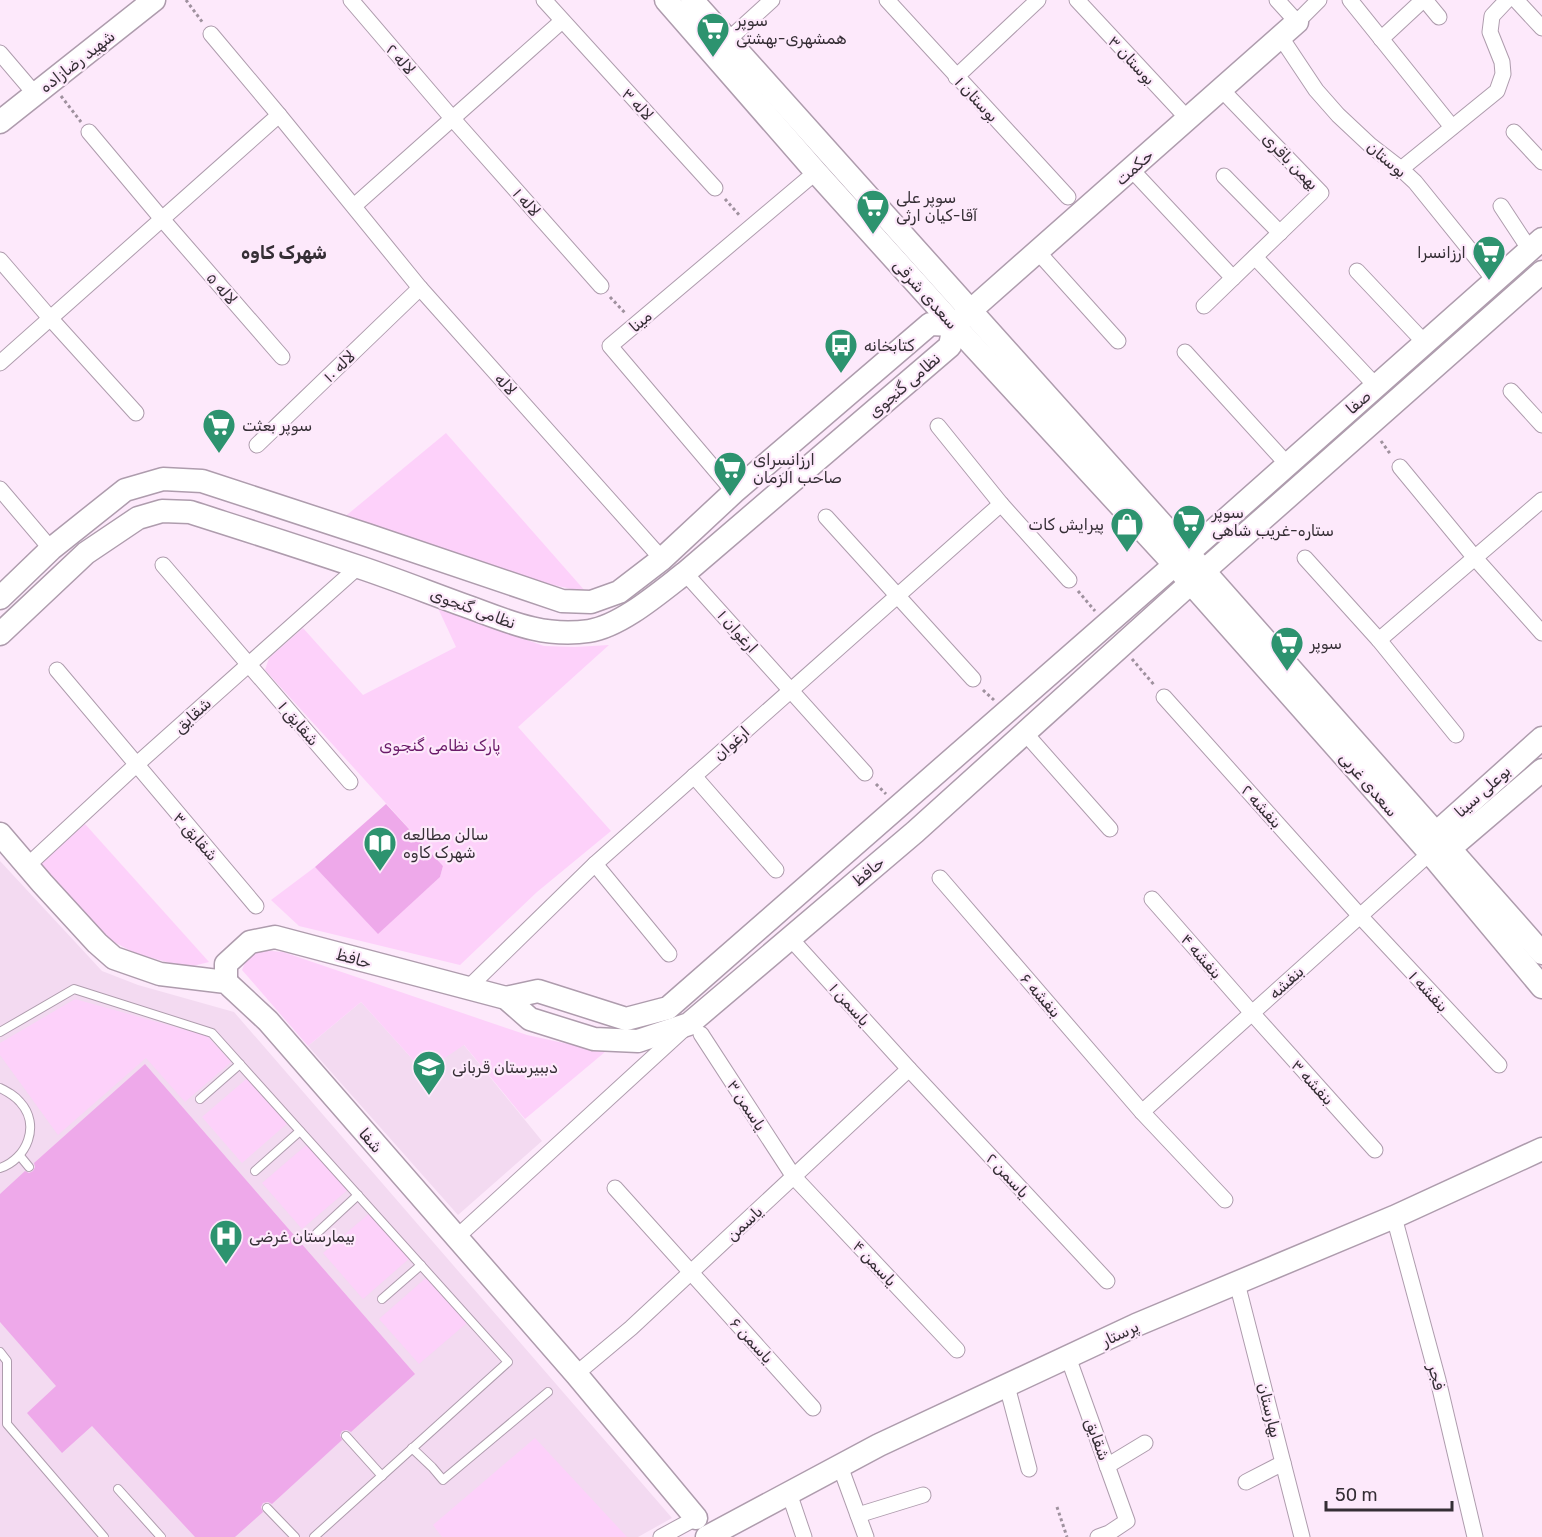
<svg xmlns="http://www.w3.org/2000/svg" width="1542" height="1537" viewBox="0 0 1542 1537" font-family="Rubik,'Noto Naskh Arabic',sans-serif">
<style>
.built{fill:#f3daf1}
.green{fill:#fdd1fa}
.building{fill:#eea9ea}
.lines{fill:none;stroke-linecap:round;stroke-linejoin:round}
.lane-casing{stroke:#ae9cad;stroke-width:10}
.street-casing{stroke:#ae9cad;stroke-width:17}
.secondary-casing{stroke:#ae9cad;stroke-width:25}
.path{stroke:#9f919e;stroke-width:3;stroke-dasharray:3 3;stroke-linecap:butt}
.lane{stroke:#fff;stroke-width:8}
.street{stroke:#fff;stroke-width:15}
.secondary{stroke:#fff;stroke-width:22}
.labels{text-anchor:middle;stroke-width:4.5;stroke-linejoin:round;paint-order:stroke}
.poi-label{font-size:16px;fill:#352e35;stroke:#fde9fb;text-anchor:start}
.street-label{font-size:16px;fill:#352e35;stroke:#fde9fb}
.park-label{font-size:16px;fill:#6a1b69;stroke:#fde9fb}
.neighbourhood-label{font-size:18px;font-weight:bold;fill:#352e35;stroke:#fde9fb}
</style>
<rect width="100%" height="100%" fill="#fde9fb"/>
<g class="built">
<path d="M 0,861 L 102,971 L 138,985 L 234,1012 L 672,1518 L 638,1537 L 0,1537 Z"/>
<path d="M 361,1002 L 424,1072 L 463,1044 L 542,1141 L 458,1215 L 308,1046 Z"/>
</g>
<g class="green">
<path d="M 446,433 L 586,592 L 534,581 L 342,519 Z"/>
<path d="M 437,606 L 476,622 L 544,646 L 575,647 L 609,645 L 518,727 L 611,831 L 537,892 L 460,965 L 299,926 L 271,900 L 315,867 L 378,933 L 440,877 L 443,866 L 265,670 L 269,658 L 303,628 L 363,695 L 456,647 Z"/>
<path d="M 85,824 L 209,962 L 193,966 L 170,963 L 135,953 L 110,940 L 38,865 Z"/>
<path d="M 261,950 L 283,952 L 527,1035 L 605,1052 L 525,1119 L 464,1045 L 424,1072 L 361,1002 L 308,1046 L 242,970 L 246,960 Z"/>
<path d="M 75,999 L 207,1036 L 231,1062 L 185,1102 L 146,1058 L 58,1135 L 0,1055 L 0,1043 Z"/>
<path d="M 251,1075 L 290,1121 L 242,1163 L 202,1117 Z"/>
<path d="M 311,1141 L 351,1187 L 302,1229 L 262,1183 Z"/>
<path d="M 372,1211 L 411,1257 L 363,1299 L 323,1253 Z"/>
<path d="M 428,1276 L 468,1322 L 419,1364 L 379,1319 Z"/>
<path d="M 535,1438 L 627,1537 L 442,1537 L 433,1525 Z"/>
</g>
<g class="building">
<path d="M 386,804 L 443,866 L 440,877 L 378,934 L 315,867 Z"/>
<path d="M 145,1064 L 415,1374 L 351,1432 L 347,1430 L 342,1431 L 340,1435 L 342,1440 L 272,1504 L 268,1502 L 263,1503 L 261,1507 L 263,1512 L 235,1537 L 195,1537 L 92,1426 L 62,1453 L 27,1413 L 56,1386 L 0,1322 L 0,1194 L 25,1171 L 29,1173 L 33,1171 L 35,1167 L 34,1163 Z"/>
</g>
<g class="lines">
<defs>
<g id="lane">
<path d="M 0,1032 L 74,989 L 212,1033 L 508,1362 L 314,1537"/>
<path d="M 0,1088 C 8,1092 14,1095 20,1102 C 41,1125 27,1159 0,1168"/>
<path d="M 200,1099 L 240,1064"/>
<path d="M 20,1156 L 29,1167"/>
<path d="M 255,1171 L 300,1131"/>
<path d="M 317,1233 L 358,1195"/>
<path d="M 382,1299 L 421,1265"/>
<path d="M 0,1352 L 7,1361 L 7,1424 L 104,1537"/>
<path d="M 346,1436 L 382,1476"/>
<path d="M 412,1448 L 432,1467 L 443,1480 L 548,1392"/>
<path d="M 118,1489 L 161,1537"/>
<path d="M 267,1508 L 295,1537"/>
</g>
<g id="street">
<path d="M 351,0 L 452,118 L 601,286"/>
<path d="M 544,0 L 715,188"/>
<path d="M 887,0 L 1068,197"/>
<path d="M 1077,0 L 1188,119"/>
<path d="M 1277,0 L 1297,22 L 1319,0"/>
<path d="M 1350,0 L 1452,127"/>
<path d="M 1425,0 L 1439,17"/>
<path d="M 1516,0 L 1542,28"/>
<path d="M 211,34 L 279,115 L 420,288 L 662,559"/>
<path d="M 1280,36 L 1316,90 L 1338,115 L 1370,145 L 1401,169 L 1415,182 L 1495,281"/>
<path d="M 1381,39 L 1423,0"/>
<path d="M 728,40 L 772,0"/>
<path d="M 0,53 L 35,94"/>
<path d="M 956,77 L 1038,0"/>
<path d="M 89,132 L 162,219 L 282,357"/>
<path d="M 1514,132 L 1542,162"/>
<path d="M 1131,169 L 1233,278"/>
<path d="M 1401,169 L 1497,91 L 1503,74 L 1502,62 L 1490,32 L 1492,16 L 1507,0"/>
<path d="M 1224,176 L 1280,233"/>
<path d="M 354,206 L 562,21"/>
<path d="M 1501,206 L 1530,250"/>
<path d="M 1038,252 L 1118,341"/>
<path d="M 1255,257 L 1376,386"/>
<path d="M 0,260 L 50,318 L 136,413"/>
<path d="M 1357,271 L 1425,343"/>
<path d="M 1204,306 L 1321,193 L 1221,89"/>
<path d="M 1185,352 L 1287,464"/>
<path d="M 0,363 L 279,115"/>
<path d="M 1511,391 L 1542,425"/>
<path d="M 938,426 L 1001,504 L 1069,580"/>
<path d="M 257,445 L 420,288"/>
<path d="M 1400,467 L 1475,558 L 1542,633"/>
<path d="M 0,489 L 51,549"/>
<path d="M 734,492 L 610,346 L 816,172"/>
<path d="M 826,517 L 973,679"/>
<path d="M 1305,558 L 1379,640 L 1456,735"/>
<path d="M 163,565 L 350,782"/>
<path d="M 685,573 L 865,773"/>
<path d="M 1379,640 L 1542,500"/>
<path d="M 57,670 L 256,906"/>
<path d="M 1164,697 L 1360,916 L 1499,1065"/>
<path d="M 1025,733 L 1110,829"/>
<path d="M 694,776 L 776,870"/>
<path d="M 595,864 L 669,954"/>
<path d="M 27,866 L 136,765 L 358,567"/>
<path d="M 940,878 L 1142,1112 L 1225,1200"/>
<path d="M 1152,899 L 1252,1013 L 1375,1150"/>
<path d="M 790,938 L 909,1069 L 1107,1281"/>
<path d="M 468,988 L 595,864 L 1001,504"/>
<path d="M 701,1034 L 794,1177 L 957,1350"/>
<path d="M 1142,1112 L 1430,853"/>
<path d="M 615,1188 L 813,1408"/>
<path d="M 1394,1217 L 1438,1380 L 1475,1537"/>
<path d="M 457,1237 L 683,1030"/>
<path d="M 1237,1283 L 1302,1537"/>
<path d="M 1068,1357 L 1127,1521 L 1109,1533 L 1098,1537"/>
<path d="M 576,1374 L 631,1328 L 909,1069"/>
<path d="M 1007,1386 L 1029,1469"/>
<path d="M 840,1466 L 866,1537"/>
<path d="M 1107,1466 L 1145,1443"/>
<path d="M 1246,1482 L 1283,1463"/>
<path d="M 789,1493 L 804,1537"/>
<path d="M 858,1515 L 923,1495"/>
<path d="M 661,1537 L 696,1518"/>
</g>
<g id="secondary">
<path d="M 666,0 L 816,172 L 954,325 L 1174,564 L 1354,767 L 1436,860 L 1542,987"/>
<path d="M 692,0 L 1204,571 L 1542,953"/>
<path d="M 0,122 L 154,0"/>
<path d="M 961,319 L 1297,22"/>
<path d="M 0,598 L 51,549 L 125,490 L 163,479 L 202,481 L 367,535 L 562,601 L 591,602 L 619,592 L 662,559 L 734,492 L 930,324 L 954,325"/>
<path d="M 0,634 L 86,553 L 138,518 L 162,511 L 190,512 C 246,530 303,548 359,567 C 395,579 430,593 466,606 C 507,621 543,638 589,631 C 621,626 659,593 685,573 L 950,346 L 954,325"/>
<path d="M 0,834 L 42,883 L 97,943 L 114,958 L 160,974 L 226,982 L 268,1021 L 576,1374 L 696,1518"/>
<path d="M 1425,843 L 1542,738"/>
<path d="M 1440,857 L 1542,770"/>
<path d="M 226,982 L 226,964 L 250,942 L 275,937 L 506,998 L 530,1019 L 594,1039 L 638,1041 L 689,1024 L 915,832 L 1204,571 L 1542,272"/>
<path d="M 506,998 L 538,991 L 626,1019 L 668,1008 L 1188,553 L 1542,239"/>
<path d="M 707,1537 L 879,1445 L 1136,1325 L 1394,1217 L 1542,1149"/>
</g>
</defs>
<use href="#lane" class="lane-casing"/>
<use href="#street" class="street-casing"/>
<use href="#secondary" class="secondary-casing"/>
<g class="path">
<path d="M 186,0 L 203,23"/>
<path d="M 61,96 L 81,122"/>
<path d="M 725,199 L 741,217"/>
<path d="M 610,297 L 626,314"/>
<path d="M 1381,441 L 1391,455"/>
<path d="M 1078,591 L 1095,611"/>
<path d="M 1132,659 L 1155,686"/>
<path d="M 983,690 L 994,700"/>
<path d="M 876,784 L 886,794"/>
<path d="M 1057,1507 L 1067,1537"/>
</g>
<use href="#lane" class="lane"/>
<use href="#street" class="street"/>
<use href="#secondary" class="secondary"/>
</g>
<defs>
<symbol id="supermarket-pin" viewBox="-11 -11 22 30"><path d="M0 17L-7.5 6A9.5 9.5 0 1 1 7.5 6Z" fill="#2d936f" stroke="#fde9fb"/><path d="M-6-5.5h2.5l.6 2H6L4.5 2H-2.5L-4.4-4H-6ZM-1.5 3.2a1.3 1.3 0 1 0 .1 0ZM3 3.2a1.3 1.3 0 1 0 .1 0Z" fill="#fff"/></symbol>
<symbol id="bus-pin" viewBox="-11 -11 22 30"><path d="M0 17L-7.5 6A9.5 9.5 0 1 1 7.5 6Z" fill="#2d936f" stroke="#fde9fb"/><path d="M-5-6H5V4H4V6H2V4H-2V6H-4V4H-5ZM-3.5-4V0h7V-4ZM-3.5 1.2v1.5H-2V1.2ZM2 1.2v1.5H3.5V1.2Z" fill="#fff"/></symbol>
<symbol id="shop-pin" viewBox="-11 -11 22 30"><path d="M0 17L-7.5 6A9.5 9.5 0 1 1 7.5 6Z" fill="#2d936f" stroke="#fde9fb"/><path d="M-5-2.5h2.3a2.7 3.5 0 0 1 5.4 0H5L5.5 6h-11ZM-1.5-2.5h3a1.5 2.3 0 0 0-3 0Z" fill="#fff"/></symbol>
<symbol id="library-pin" viewBox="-11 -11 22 30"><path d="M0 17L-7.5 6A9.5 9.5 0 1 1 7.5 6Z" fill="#2d936f" stroke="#fde9fb"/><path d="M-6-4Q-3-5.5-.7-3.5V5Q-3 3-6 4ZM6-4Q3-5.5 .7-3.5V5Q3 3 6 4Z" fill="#fff"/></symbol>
<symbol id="school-pin" viewBox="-11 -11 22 30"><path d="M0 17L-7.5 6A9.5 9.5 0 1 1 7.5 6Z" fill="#2d936f" stroke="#fde9fb"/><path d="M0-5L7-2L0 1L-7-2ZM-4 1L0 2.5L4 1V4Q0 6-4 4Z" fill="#fff"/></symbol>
<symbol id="hospital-pin" viewBox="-11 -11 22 30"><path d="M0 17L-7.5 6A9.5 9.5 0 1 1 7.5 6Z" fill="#2d936f" stroke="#fde9fb"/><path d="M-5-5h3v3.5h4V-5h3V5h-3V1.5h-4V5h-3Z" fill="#fff"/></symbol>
</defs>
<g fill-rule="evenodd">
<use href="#supermarket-pin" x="694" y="10" width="38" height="52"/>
<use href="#supermarket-pin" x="854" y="187" width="38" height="52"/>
<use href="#supermarket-pin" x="1470" y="233" width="38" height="52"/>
<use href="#bus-pin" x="822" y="326" width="38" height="52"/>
<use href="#supermarket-pin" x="200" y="406" width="38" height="52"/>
<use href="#supermarket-pin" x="711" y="449" width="38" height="52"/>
<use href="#supermarket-pin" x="1170" y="502" width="38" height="52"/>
<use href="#shop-pin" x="1108" y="505" width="38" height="52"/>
<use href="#supermarket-pin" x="1268" y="624" width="38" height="52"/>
<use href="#library-pin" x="361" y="824" width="38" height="52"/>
<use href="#school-pin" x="410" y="1048" width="38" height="52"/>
<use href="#hospital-pin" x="207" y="1217" width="38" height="52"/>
</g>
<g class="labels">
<g class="poi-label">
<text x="736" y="26">سوپر<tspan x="736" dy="18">همشهری-بهشتی</tspan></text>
<text x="896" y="203">سوپر علی<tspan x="896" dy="18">آقا-کیان ارثی</tspan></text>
<text x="1466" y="258" text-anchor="end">ارزانسرا</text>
<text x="864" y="351">کتابخانه</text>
<text x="242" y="431">سوپر بعثت</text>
<text x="753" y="465">ارزانسرای<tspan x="753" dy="18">صاحب الزمان</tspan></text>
<text x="1212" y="518">سوپر<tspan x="1212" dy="18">ستاره-غریب شاهی</tspan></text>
<text x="1104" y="530" text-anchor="end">پیرایش کات</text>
<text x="1310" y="649">سوپر</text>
<text x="403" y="840">سالن مطالعه<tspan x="403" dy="18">شهرک کاوه</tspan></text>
<text x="452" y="1073">دببیرستان قربانی</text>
<text x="249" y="1242">بیمارستان غرضی</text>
</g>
<g class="street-label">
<text transform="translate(401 59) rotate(49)" y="6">لاله ۲</text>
<text transform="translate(1132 60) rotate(47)" y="6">بوستان ۳</text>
<text transform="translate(77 61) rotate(-38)" y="6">شهید رضازاده</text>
<text transform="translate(977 99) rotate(47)" y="6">بوستان ۱</text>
<text transform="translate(638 104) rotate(47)" y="6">لاله ۳</text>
<text transform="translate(1387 159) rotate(40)" y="6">بوستان</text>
<text transform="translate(1291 161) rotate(46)" y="6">بهمن باقری</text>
<text transform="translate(1134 167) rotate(-42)" y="6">حکمت</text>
<text transform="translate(527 202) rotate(48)" y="6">لاله ۱</text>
<text transform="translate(222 288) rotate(49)" y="6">لاله ۵</text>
<text transform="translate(926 294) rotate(48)" y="6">سعدی شرقی</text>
<text transform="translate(640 321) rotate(-41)" y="6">مینا</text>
<text transform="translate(339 366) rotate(-44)" y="6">لاله ۱۰</text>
<text transform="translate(506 384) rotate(48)" y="6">لاله</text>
<text transform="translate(904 385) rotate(-41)" y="6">نظامی گنجوی</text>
<text transform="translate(1358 402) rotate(-41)" y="6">صفا</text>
<text transform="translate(473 608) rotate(20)" y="6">نظامی گنجوی</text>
<text transform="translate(738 631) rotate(48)" y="6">ارغوان ۱</text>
<text transform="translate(192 715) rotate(-42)" y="6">شقایق</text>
<text transform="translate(299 723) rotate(49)" y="6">شقایق ۱</text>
<text transform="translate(731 743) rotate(-42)" y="6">ارغوان</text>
<text transform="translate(1369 784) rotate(49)" y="6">سعدی غربی</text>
<text transform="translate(1482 791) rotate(-42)" y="6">بوعلی سینا</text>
<text transform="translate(1262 806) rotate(48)" y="6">بنفشه ۲</text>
<text transform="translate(196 836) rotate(49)" y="6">شقایق ۳</text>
<text transform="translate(868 871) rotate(-40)" y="6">حافظ</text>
<text transform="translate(1202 956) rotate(49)" y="6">بنفشه ۴</text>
<text transform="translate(354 958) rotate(15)" y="6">حافظ</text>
<text transform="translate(1286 982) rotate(-42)" y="6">بنفشه</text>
<text transform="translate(1429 991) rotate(47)" y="6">بنفشه ۱</text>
<text transform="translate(1041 995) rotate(49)" y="6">بنفشه ۶</text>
<text transform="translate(850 1004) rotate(48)" y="6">یاسمن ۱</text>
<text transform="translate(1313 1082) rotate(48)" y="6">بنفشه ۳</text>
<text transform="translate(747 1105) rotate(57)" y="6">یاسمن ۳</text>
<text transform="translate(371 1140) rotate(49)" y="6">شفا</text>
<text transform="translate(1008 1175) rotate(47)" y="6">یاسمن ۲</text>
<text transform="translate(744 1223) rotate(-43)" y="6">یاسمن</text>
<text transform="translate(875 1263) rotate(47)" y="6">یاسمن ۴</text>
<text transform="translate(1120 1333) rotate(-25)" y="6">پرستار</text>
<text transform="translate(752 1340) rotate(48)" y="6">یاسمن ۶</text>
<text transform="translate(1437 1377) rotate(76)" y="6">فجر</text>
<text transform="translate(1270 1410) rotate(76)" y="6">بهارستان</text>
<text transform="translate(1098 1439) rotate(70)" y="6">شقایق</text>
</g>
<g class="park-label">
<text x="440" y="751">پارک نظامی گنجوی</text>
</g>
<g class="neighbourhood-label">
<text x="284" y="259">شهرک کاوه</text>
</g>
</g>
<path d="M1326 1501v9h126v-9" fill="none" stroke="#352e35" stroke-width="3"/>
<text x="1335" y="1501" font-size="18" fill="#352e35" stroke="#fde9fb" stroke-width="4.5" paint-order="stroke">50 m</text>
</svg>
